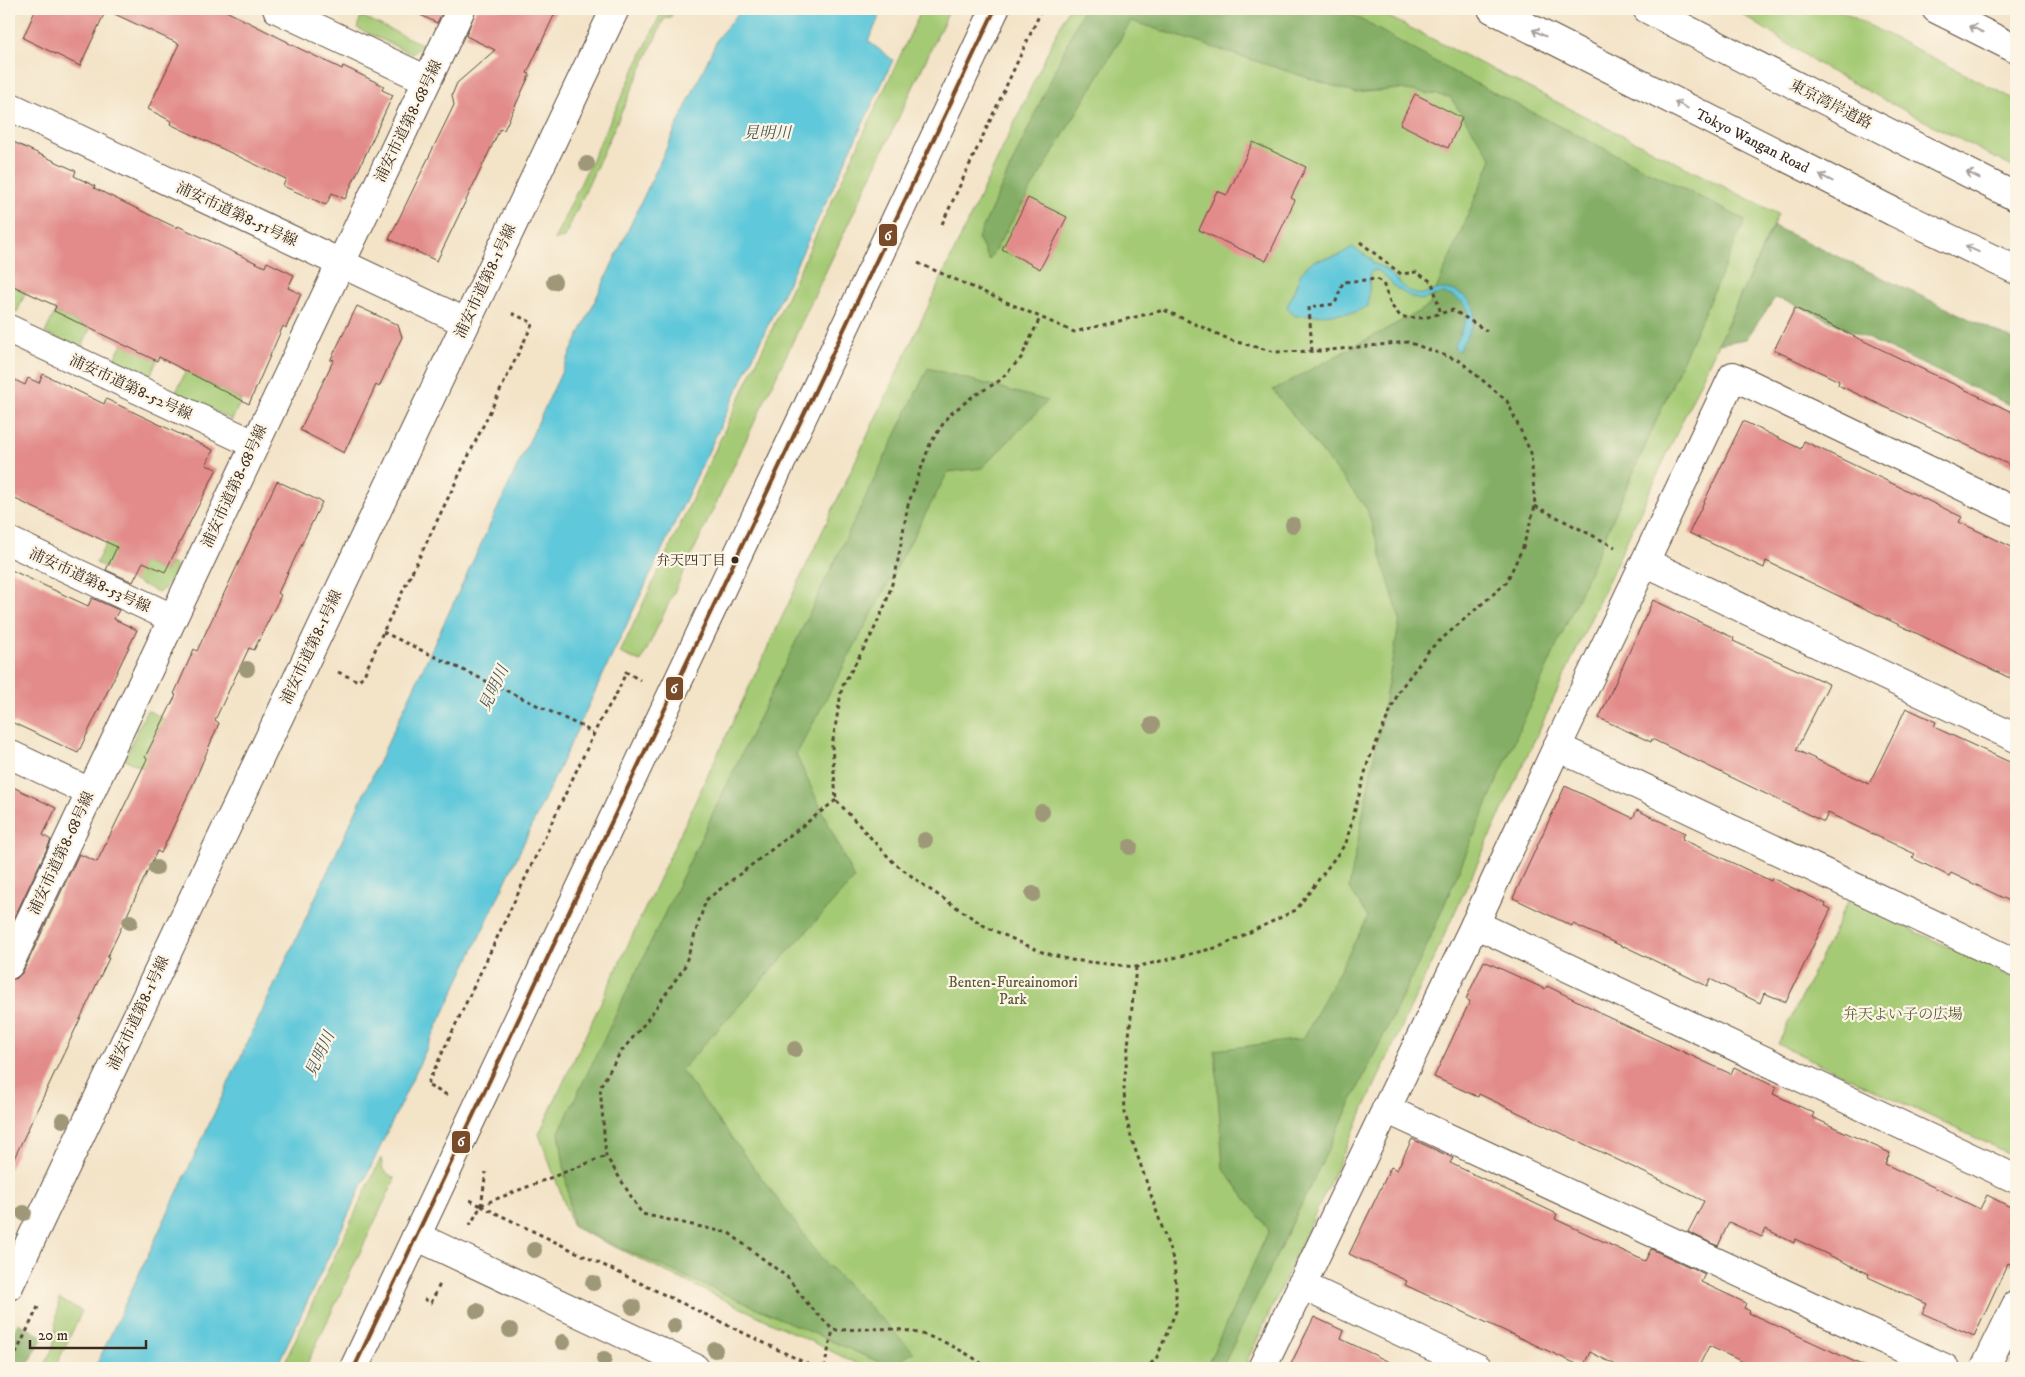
<svg xmlns="http://www.w3.org/2000/svg" width="2025" height="1377" viewBox="0 0 2025 1377" font-family="'IM FELL DW Pica','Noto Serif JP',serif">
<style>
.green{fill:#a5ca75;stroke:#707a4a}
.forest{fill:#84ae66;stroke:#606c42}
.water{fill:#5fc8da;stroke:#4d797c}
.building{fill:#e28b8a}
.lines{fill:none;stroke-linecap:round;stroke-linejoin:round}
.minor-casing{stroke:#574637;stroke-width:30}
.highway-casing{stroke:#574637;stroke-width:30}
.path{stroke:#574637;stroke-width:3;stroke-dasharray:4 4;stroke-linecap:butt}
.minor{stroke:#fff;stroke-width:28}
.highway{stroke:#fff;stroke-width:28}
.bus-1-casing{stroke:#fcf5e5;stroke-width:8}
.bus-1{stroke:#7a4b2a;stroke-width:4}
.tree{fill:#9f9878}
.oneway{stroke:#a79f9a}
.bus-dot{fill:#3b2a1e;stroke:#fcf5e5;stroke-width:2}
.labels{text-anchor:middle;stroke-width:4.5;stroke-linejoin:round;paint-order:stroke}
.bus-label{font-size:14px;fill:#3b2a1e;stroke:#fcf5e5;text-anchor:end}
.street-label{font-size:15px;fill:#3b2a1e;stroke:#fcf5e5}
.park-label{font-size:15px;fill:#5b5a38;stroke:#fcf5e5}
.water-label{font-size:16px;font-style:italic;fill:#465956;stroke:#fcf5e5}
.line-badge{stroke:#fcf5e5;stroke-width:2}
.badge-label{font-size:14px;text-anchor:middle;font-weight:bold;fill:#fff}
</style>
<rect width="100%" height="100%" fill="#fcf5e5"/>
<filter id="ink" filterUnits="userSpaceOnUse"><feTurbulence type="fractalNoise" baseFrequency=".02" numOctaves="2"/><feDisplacementMap in="SourceGraphic" scale="10" xChannelSelector="R" yChannelSelector="G"/><feConvolveMatrix kernelMatrix="1 2 1 2 8 2 1 2 1" color-interpolation-filters="sRGB"/></filter>
<filter id="wash" filterUnits="userSpaceOnUse"><feTurbulence type="fractalNoise" baseFrequency=".0096" numOctaves="4" result="noise"/><feDisplacementMap in="SourceGraphic" scale="20" xChannelSelector="R" yChannelSelector="G"/><feGaussianBlur stdDeviation="1.12" result="paint"/><feColorMatrix in="noise" values="0 0 0 0 0 0 0 0 0 0 0 0 0 0 0 0 0 1.4 0 .05"/><feComposite in="paint" operator="in"/></filter>
<g filter="url(#wash)">
<rect width="100%" height="100%" fill="#f3e3c7"/>
<g class="green">
<path d="M 663,9 L 673,9 L 671,17 L 664,19 L 564,238 L 554,240 Z"/>
<path d="M 922,9 L 950,9 L 641,662 L 620,653 Z"/>
<path d="M 1068,9 L 1373,9 L 1778,214 L 1244,1368 L 866,1368 L 573,1227 L 539,1134 Z"/>
<path d="M 1734,9 L 1837,9 L 2016,100 L 2016,169 L 1828,70 Z"/>
<path d="M 361,16 L 417,42 L 424,44 L 412,54 L 357,28 Z"/>
<path d="M 9,284 L 26,292 L 17,312 L 9,308 Z"/>
<path d="M 55,312 L 90,329 L 81,349 L 45,333 Z"/>
<path d="M 123,343 L 158,359 L 149,378 L 112,362 Z"/>
<path d="M 186,371 L 241,400 L 232,420 L 176,392 Z"/>
<path d="M 110,536 L 138,572 L 143,562 L 165,572 L 170,563 L 177,566 C 173,578 170,587 158,592 L 96,563 Z"/>
<path d="M 147,710 L 167,720 L 160,728 L 145,757 L 149,760 L 145,769 L 124,759 Z"/>
<path d="M 1849,900 L 2016,979 L 2016,1157 L 1778,1044 Z"/>
<path d="M 381,1158 L 383,1170 L 395,1179 L 305,1368 L 282,1368 Z"/>
<path d="M 59,1299 L 82,1311 L 55,1368 L 42,1368 L 53,1348 Z"/>
</g>
<g class="forest">
<path d="M 1083,9 L 1342,9 L 1457,74 L 1745,220 L 1500,774 L 1425,950 L 1222,1368 L 1206,1368 L 1269,1230 L 1223,1168 L 1215,1050 L 1303,1039 L 1368,917 L 1349,888 L 1400,620 L 1367,509 L 1273,390 L 1429,306 L 1492,159 L 1450,97 L 1400,89 L 1355,93 L 1131,21 L 989,260 L 978,238 Z"/>
<path d="M 1773,226 L 2016,341 L 2016,408 L 1792,303 L 1775,298 L 1746,339 L 1718,344 Z"/>
<path d="M 928,368 L 1048,401 L 982,468 L 948,472 L 796,755 L 854,879 L 681,1070 L 822,1259 L 914,1352 L 890,1367 L 573,1227 L 559,1132 Z"/>
<path d="M 18,1323 L 43,1337 L 26,1368 L 9,1368 L 9,1343 Z"/>
</g>
<g class="water">
<path d="M 742,9 L 883,9 L 868,41 L 893,60 L 276,1368 L 95,1368 L 719,36 Z"/>
<path d="M 1352,247 L 1371,259 L 1372,263 C 1377,265 1383,267 1386,270 C 1397,278 1402,289 1416,294 C 1425,296 1434,289 1443,289 C 1451,289 1458,292 1464,296 C 1486,310 1467,334 1459,351 L 1454,348 L 1469,312 C 1465,302 1452,293 1440,294 C 1431,295 1424,303 1414,298 C 1407,295 1400,291 1394,286 C 1388,280 1385,275 1377,270 L 1370,272 L 1368,306 L 1353,313 L 1295,316 L 1287,307 L 1302,271 L 1313,261 L 1340,255 Z"/>
</g>
<g id="blocks">
<g class="building">
<path d="M 36,9 L 222,9 L 288,42 L 288,43 L 342,69 L 343,66 L 384,86 L 382,90 L 393,95 L 345,199 L 332,193 L 326,205 L 283,186 L 286,179 L 170,124 L 171,121 L 148,109 L 179,44 L 106,10 L 80,66 L 23,38 Z"/>
<path d="M 408,9 L 444,9 L 437,23 Z"/>
<path d="M 476,9 L 557,9 L 527,73 L 530,74 L 504,130 L 500,129 L 437,261 L 389,239 L 454,105 L 452,95 L 457,83 L 495,50 L 466,36 Z"/>
<path d="M 1415,94 L 1462,118 L 1448,148 L 1400,124 Z"/>
<path d="M 9,140 L 76,171 L 74,176 L 95,186 L 94,188 L 177,228 L 178,226 L 265,267 L 267,262 L 294,275 L 288,288 L 301,294 L 286,328 L 283,326 L 249,404 L 159,357 L 157,361 L 54,311 L 56,306 L 9,284 Z"/>
<path d="M 1253,142 L 1306,167 L 1291,198 L 1295,200 L 1266,261 L 1199,230 L 1217,191 L 1227,195 Z"/>
<path d="M 1028,198 L 1067,217 L 1040,269 L 1002,249 Z"/>
<path d="M 357,306 L 398,325 L 402,337 L 379,387 L 376,385 L 344,453 L 300,430 L 334,359 L 330,361 Z"/>
<path d="M 1795,308 L 2016,414 L 2016,468 L 1838,385 L 1839,381 L 1774,350 Z"/>
<path d="M 43,374 L 104,404 L 106,399 L 213,450 L 206,465 L 217,469 L 165,572 L 143,562 L 133,582 L 106,570 L 117,547 L 9,496 L 9,377 L 25,385 L 28,378 L 39,383 Z"/>
<path d="M 1743,421 L 1801,449 L 1804,441 L 1962,517 L 1959,522 L 2016,549 L 2016,681 L 1766,561 L 1764,568 L 1689,533 Z"/>
<path d="M 277,481 L 322,502 L 278,593 L 281,595 L 254,650 L 249,648 L 215,720 L 219,723 L 195,780 L 161,853 L 157,851 L 107,958 L 109,958 L 9,1169 L 9,980 L 17,978 L 23,972 L 79,854 L 97,862 L 147,759 L 145,757 L 176,695 L 174,694 L 194,649 L 197,651 Z"/>
<path d="M 9,569 L 88,606 L 92,598 L 119,610 L 114,619 L 137,630 L 78,753 L 9,721 Z"/>
<path d="M 1653,600 L 1734,638 L 1733,641 L 1829,684 L 1796,750 L 1869,784 L 1906,708 L 1936,722 L 1934,727 L 2016,765 L 2016,904 L 1951,873 L 1949,876 L 1912,858 L 1915,854 L 1828,813 L 1824,822 L 1652,739 L 1651,742 L 1599,718 Z"/>
<path d="M 9,785 L 56,808 L 43,835 L 51,840 L 9,929 Z"/>
<path d="M 1565,786 L 1633,818 L 1637,810 L 1685,833 L 1682,839 L 1771,881 L 1772,878 L 1826,904 L 1825,906 L 1831,909 L 1786,1002 L 1764,993 L 1760,1003 L 1710,979 L 1707,986 L 1624,946 L 1624,947 L 1573,924 L 1572,926 L 1513,898 Z"/>
<path d="M 1484,961 L 1545,989 L 1547,986 L 1600,1012 L 1599,1013 L 1731,1074 L 1734,1067 L 1776,1087 L 1773,1094 L 1814,1113 L 1812,1117 L 1890,1153 L 1885,1164 L 1980,1209 L 1987,1195 L 2016,1210 L 2016,1267 L 2008,1263 L 1974,1336 L 1922,1313 L 1927,1304 L 1868,1277 L 1869,1274 L 1795,1239 L 1794,1243 L 1766,1229 L 1762,1237 L 1729,1222 L 1718,1246 L 1688,1232 L 1704,1201 L 1479,1094 L 1478,1097 L 1434,1077 L 1470,1001 L 1466,999 Z"/>
<path d="M 1412,1139 L 1453,1158 L 1450,1163 L 1557,1214 L 1555,1219 L 1645,1261 L 1651,1249 L 1705,1274 L 1701,1282 L 1746,1303 L 1744,1308 L 1750,1311 L 1749,1313 L 1868,1368 L 1756,1368 L 1709,1346 L 1698,1368 L 1622,1368 L 1590,1352 L 1583,1367 L 1405,1285 L 1407,1281 L 1349,1254 L 1391,1167 L 1397,1170 Z"/>
<path d="M 1314,1317 L 1344,1331 L 1341,1339 L 1402,1368 L 1289,1368 Z"/>
</g>
</g>
</g>
<g filter="url(#ink)">
<use href="#blocks" fill-opacity="0" stroke="#574637" stroke-width="1"/>
<g class="lines">
<defs>
<g id="minor">
<path d="M 277,9 L 427,80"/>
<path d="M 9,106 L 465,322"/>
<path d="M 9,329 L 254,444"/>
<path d="M 9,541 L 172,618"/>
<path d="M 1645,562 L 2016,738"/>
<path d="M 1557,747 L 2016,963"/>
<path d="M 9,754 L 90,792"/>
<path d="M 1475,924 L 2016,1179"/>
<path d="M 9,965 L 461,9"/>
<path d="M 1386,1109 L 1945,1368"/>
<path d="M 416,1236 L 695,1368"/>
<path d="M 1301,1285 L 1478,1368"/>
<path d="M 9,1286 L 615,9"/>
<path d="M 354,1368 L 995,9"/>
<path d="M 1262,1368 L 1475,924 L 1557,747 L 1733,376 L 2016,512"/>
<path d="M 1985,1368 L 2016,1305"/>
</g>
<g id="highway">
<path id="s1" d="M 1492,9 L 1894,212 L 2016,270"/>
<path d="M 1647,9 L 1830,103 L 2016,197"/>
<path d="M 1936,9 L 2016,49"/>
</g>
</defs>
<use href="#minor" class="minor-casing"/>
<use href="#highway" class="highway-casing"/>
<g class="path">
<path d="M 942,224 L 1042,9"/>
<path d="M 1360,242 L 1401,274 L 1416,272 L 1432,282 L 1441,314"/>
<path d="M 918,263 L 1074,332 L 1164,310 L 1233,341 L 1275,352 L 1320,351 L 1408,342 L 1460,361 L 1507,401 L 1531,453 L 1535,506 L 1523,547 L 1506,583 L 1430,649 L 1399,691 L 1368,762 L 1346,843 L 1296,910 L 1219,947 L 1136,967 L 1071,960 L 1042,952 L 986,927 L 929,889 L 894,863 L 836,800 L 832,746 L 842,687 L 872,634 L 886,603 L 896,571 L 908,505 L 930,444 L 948,416 L 972,397 L 999,381 L 1021,358 L 1040,318"/>
<path d="M 1312,351 L 1309,307 L 1335,304 L 1343,282 L 1377,279 L 1383,283 L 1391,305 L 1401,317 L 1424,318 L 1453,310 L 1487,331"/>
<path d="M 1535,506 L 1615,547"/>
<path d="M 383,632 L 585,728 L 594,735"/>
<path d="M 338,672 L 358,681 L 364,675 L 383,632 L 533,323 L 509,312"/>
<path d="M 836,800 L 706,900 L 684,968 L 645,1023 L 620,1053 L 600,1087 L 606,1156 L 642,1214 L 729,1233 L 787,1277 L 808,1304 L 833,1330 C 853,1330 872,1328 892,1329 C 927,1331 961,1348 988,1368"/>
<path d="M 1136,967 L 1124,1086 L 1125,1113 L 1131,1137 L 1174,1262 L 1176,1287 L 1176,1311 L 1157,1357 L 1147,1368"/>
<path d="M 447,1095 L 427,1085 L 600,721 L 618,691 L 626,672 L 640,680"/>
<path d="M 470,1200 L 481,1206 L 470,1225"/>
<path d="M 481,1205 L 606,1156"/>
<path d="M 481,1206 L 486,1172"/>
<path d="M 481,1206 L 816,1368"/>
<path d="M 424,1299 L 431,1303 L 440,1284"/>
<path d="M 9,1368 L 38,1307"/>
<path d="M 824,1368 L 833,1330"/>
</g>
<use href="#minor" class="minor"/>
<use href="#highway" class="highway"/>
<defs>
<path id="bus-1" d="M 354,1368 L 995,9"/>
</defs>
<use href="#bus-1" class="bus-1-casing"/>
<use href="#bus-1" class="bus-1"/>
</g>
<g class="tree">
<circle cx="587" cy="164" r="8"/>
<circle cx="554" cy="282" r="8"/>
<circle cx="1293" cy="525" r="8"/>
<circle cx="247" cy="669" r="8"/>
<circle cx="1152" cy="725" r="8"/>
<circle cx="1042" cy="812" r="8"/>
<circle cx="925" cy="840" r="8"/>
<circle cx="1130" cy="847" r="8"/>
<circle cx="156" cy="868" r="8"/>
<circle cx="1033" cy="894" r="8"/>
<circle cx="130" cy="922" r="8"/>
<circle cx="795" cy="1049" r="8"/>
<circle cx="63" cy="1120" r="8"/>
<circle cx="24" cy="1213" r="8"/>
<circle cx="534" cy="1250" r="8"/>
<circle cx="593" cy="1283" r="8"/>
<circle cx="633" cy="1307" r="8"/>
<circle cx="477" cy="1311" r="8"/>
<circle cx="674" cy="1326" r="8"/>
<circle cx="510" cy="1330" r="8"/>
<circle cx="563" cy="1342" r="8"/>
<circle cx="715" cy="1350" r="8"/>
<circle cx="604" cy="1359" r="8"/>
</g>
<defs><path id="oneway-shaft" d="M-6 0H5M1.5-3L5.5 0L1.5 3" fill="none" stroke-width="1.6" stroke-linecap="round" stroke-linejoin="round" transform="scale(1.25)"/></defs>
<g class="oneway">
<use href="#oneway-shaft" transform="translate(1976 29) rotate(-153)"/>
<use href="#oneway-shaft" transform="translate(1539 33) rotate(-153)"/>
<use href="#oneway-shaft" transform="translate(1681 105) rotate(-153)"/>
<use href="#oneway-shaft" transform="translate(1973 175) rotate(-153)"/>
<use href="#oneway-shaft" transform="translate(1826 178) rotate(-153)"/>
<use href="#oneway-shaft" transform="translate(1972 249) rotate(-155)"/>
</g>
</g>
<circle class="bus-dot" cx="735" cy="560" r="4.5"/>
<g class="labels">
<g class="bus-label">
<text x="726" y="565">弁天四丁目</text>
</g>
<g class="street-label">
<text transform="translate(1831 104) rotate(27)" y="5">東京湾岸道路</text>
<text transform="translate(408 121) rotate(-64)" y="5">浦安市道第8-68号線</text>
<text dy="5" stroke="none"><textPath href="#s1" startOffset="292">Tokyo Wangan Road</textPath></text>
<text transform="translate(237 214) rotate(25)" y="5">浦安市道第8-51号線</text>
<text transform="translate(485 281) rotate(-65)" y="5">浦安市道第8-1号線</text>
<text transform="translate(131 387) rotate(25)" y="5">浦安市道第8-52号線</text>
<text transform="translate(234 486) rotate(-65)" y="5">浦安市道第8-68号線</text>
<text transform="translate(90 580) rotate(25)" y="5">浦安市道第8-53号線</text>
<text transform="translate(311 647) rotate(-65)" y="5">浦安市道第8-1号線</text>
<text transform="translate(61 853) rotate(-65)" y="5">浦安市道第8-68号線</text>
<text transform="translate(138 1013) rotate(-65)" y="5">浦安市道第8-1号線</text>
</g>
<g class="park-label">
<text x="1013" y="987">Benten-Fureainomori<tspan x="1013" dy="17">Park</tspan></text>
<text x="1903" y="1019">弁天よい子の広場</text>
</g>
<g class="water-label">
<text x="767" y="138">見明川</text>
<text transform="translate(493 688) rotate(-65)" y="6">見明川</text>
<text transform="translate(319 1054) rotate(-65)" y="6">見明川</text>
</g>
</g>
<g class="line-badge">
<rect x="878" y="223" width="20" height="24" rx="5" fill="#7a4b2a"/>
<rect x="665" y="676" width="19" height="25" rx="5" fill="#7a4b2a"/>
<rect x="451" y="1130" width="20" height="24" rx="5" fill="#7a4b2a"/>
</g>
<g class="badge-label">
<text x="888" y="240">6</text>
<text x="674" y="693">6</text>
<text x="461" y="1146">6</text>
</g>
<rect width="2025" height="1377" fill="none" stroke="#fcf5e5" stroke-width="30"/>
<path d="M30 1340v8h116v-8" fill="none" stroke="#3b2a1e" stroke-width="2.5"/>
<text x="38" y="1340" font-size="15" fill="#3b2a1e" stroke="#fcf5e5" stroke-width="4" paint-order="stroke">20 m</text>
</svg>
